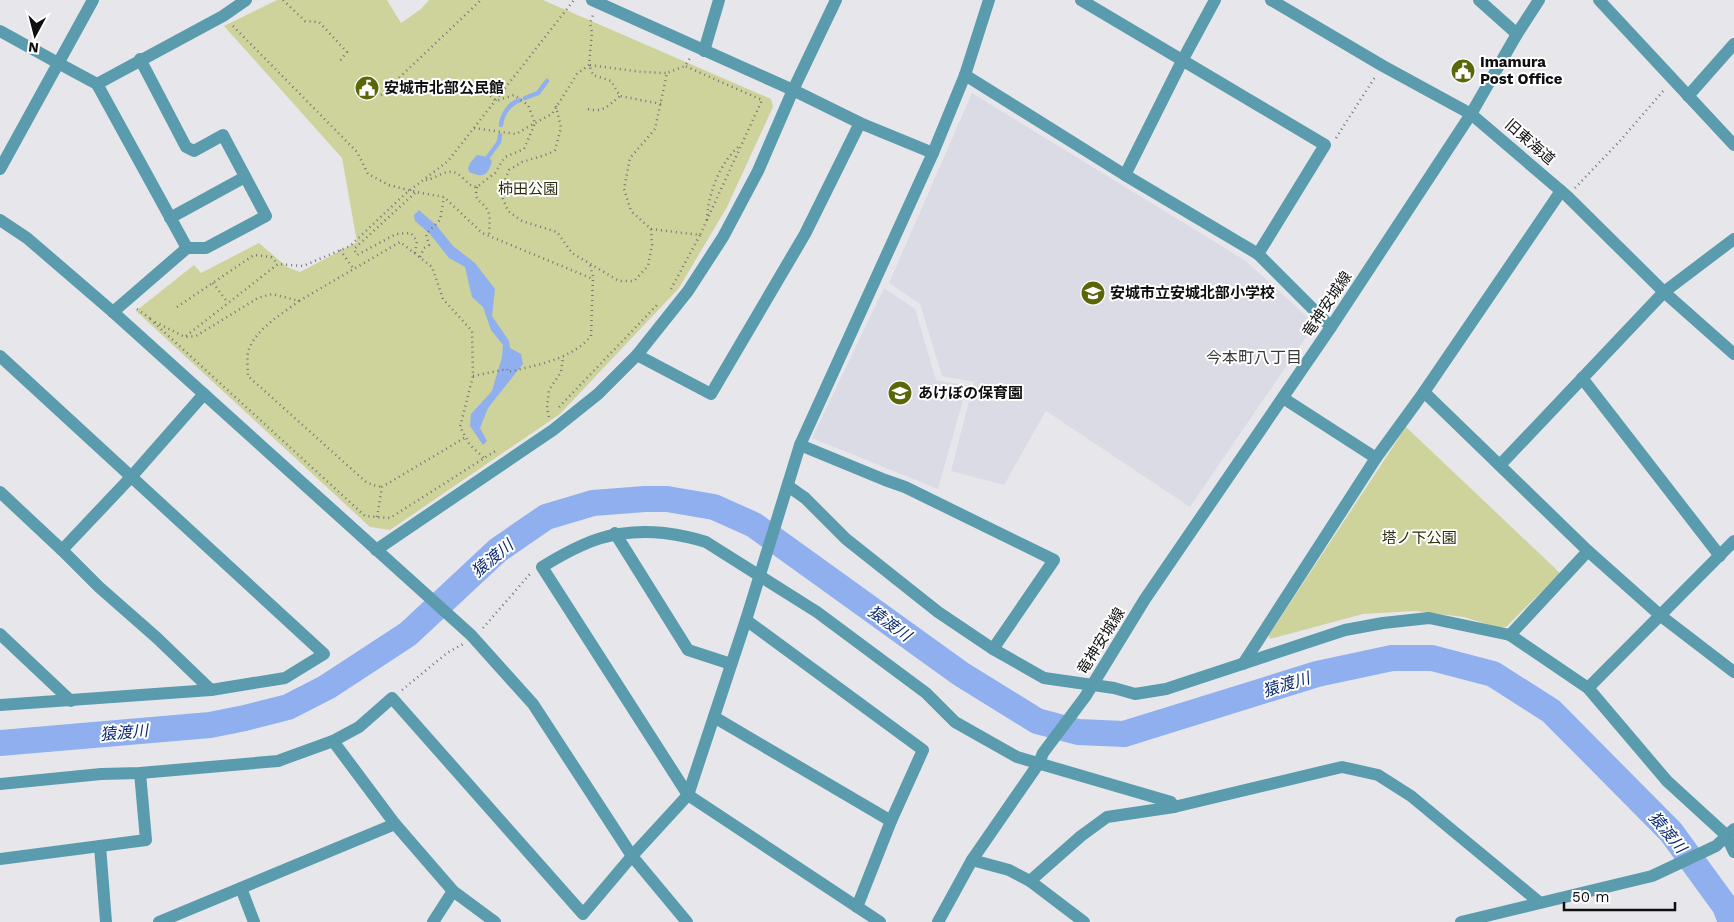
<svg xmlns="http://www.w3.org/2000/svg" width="1734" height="922" viewBox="0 0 1734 922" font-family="'Work Sans','Noto Sans JP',sans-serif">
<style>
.built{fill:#dbdbe6}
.green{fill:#ced39b}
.water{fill:#8fafef}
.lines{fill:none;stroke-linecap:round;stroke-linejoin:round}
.stream{stroke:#8fafef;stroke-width:4.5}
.river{stroke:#8fafef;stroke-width:26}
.path{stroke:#757578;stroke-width:2.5;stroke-dasharray:1 4;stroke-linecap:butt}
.minor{stroke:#5a9cad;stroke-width:12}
.tertiary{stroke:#5a9cad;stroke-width:12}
.labels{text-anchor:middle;stroke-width:4;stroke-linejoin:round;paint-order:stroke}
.poi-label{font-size:15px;font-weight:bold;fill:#0f0f10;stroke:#fff;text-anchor:start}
.street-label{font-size:15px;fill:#0f0f10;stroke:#fff}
.park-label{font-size:15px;fill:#2c2e0c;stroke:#fff}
.neighbourhood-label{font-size:16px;fill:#39393b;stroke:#fff}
.water-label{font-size:16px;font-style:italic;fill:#0b2870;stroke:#fff}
</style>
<rect width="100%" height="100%" fill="#e7e7eb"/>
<g class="built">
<path d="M 972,93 L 1246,261 L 1315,324 L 1190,507 L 1046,411 L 1004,485 L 951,471 L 974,382 L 942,376 L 920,304 L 889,283 Z"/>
<path d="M 884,288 L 915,309 L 936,380 L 969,386 L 963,400 L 938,489 L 812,438 Z"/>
</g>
<g class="green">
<path d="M 277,0 L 387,0 L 401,23 L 421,9 L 429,0 L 543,0 L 771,99 L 773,107 L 727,207 L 679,288 L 560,414 L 390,530 L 370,527 L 136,311 L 194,265 L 201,273 L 259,243 L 287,267 L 300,272 L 357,242 L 342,158 L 224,26 Z"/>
<path d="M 1406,427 L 1560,573 L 1506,627 L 1496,627 L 1464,617 L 1414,611 L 1363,614 L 1270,639 L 1269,635 Z"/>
</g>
<g class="water">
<path d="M 477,155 L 488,157 L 492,161 C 488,176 483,178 469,172 L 468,168 L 470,163 Z"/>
<path d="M 419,210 L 437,226 L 453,246 L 475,263 L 495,289 L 492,316 L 509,341 L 510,348 L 521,354 L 523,364 L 488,408 L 480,428 L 487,441 L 483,445 L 470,426 L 471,414 L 492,391 L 502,357 L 503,345 L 491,330 L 483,307 L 472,297 L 465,267 L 449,258 L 430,234 L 415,221 L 414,215 Z"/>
</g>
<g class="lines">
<g class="stream">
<path d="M 525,98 L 538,93 L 547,81"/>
<path d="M 501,125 C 502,114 510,103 520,100"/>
<path d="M 488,157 L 499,142 L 500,135"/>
</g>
<path class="river" d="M 0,743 L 210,725 L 245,718 L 288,707 L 327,687 L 408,634 L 498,550 L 546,517 L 593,503 L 645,499 L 667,499 L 714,507 L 754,525 L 961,674 L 1037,721 L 1078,732 L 1124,734 L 1317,674 L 1392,658 L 1432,658 L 1493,674 L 1551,711 L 1671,832 L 1725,906 L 1731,922"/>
<g class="path">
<path d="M 283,0 L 305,21 L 319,22 L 347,52 L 340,61"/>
<path d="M 233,26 L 357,152 L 368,174 L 389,185 L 416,192 L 444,197 L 482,233 L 593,279"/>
<path d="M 381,95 L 481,0"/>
<path d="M 661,104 L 620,96 L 611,81 L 593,75 L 589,65 L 642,72 L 667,73"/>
<path d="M 556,106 L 561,128 L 555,150 L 548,154 L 522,162 L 509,170 L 504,183 L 503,199 L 508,211 L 522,221 L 557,232 L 572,253 L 619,281 L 634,281 L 648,266 L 652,245 L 651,229 L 631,211 L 624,189 L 630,158 L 655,129 L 667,73 L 685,66 L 690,58"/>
<path d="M 588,109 C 603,113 608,106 620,96"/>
<path d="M 474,128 L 516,134 L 535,123 L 552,114 L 577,74 L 589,65 L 592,32 L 590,23 L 593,15"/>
<path d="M 1336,138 L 1375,77"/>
<path d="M 426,180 C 434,179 445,170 453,172 C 463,174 467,187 477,187 L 495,173 L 505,157 L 524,149 L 535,123 L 528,105 L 514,95 L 496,101 L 474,81"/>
<path d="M 477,187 C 473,202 482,200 488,211 C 491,218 489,228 489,236"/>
<path d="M 1575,188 L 1619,142 L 1664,90"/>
<path d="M 707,220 C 707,196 721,159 741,145"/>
<path d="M 651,229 L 700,235 L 762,100 L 685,66"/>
<path d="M 340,250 L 353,268"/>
<path d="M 415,253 L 417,241 L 411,233 L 396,234 L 357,255 L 354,249 L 416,192"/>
<path d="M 420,257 L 424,248 L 429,245 L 426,234 L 440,220 L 444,197"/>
<path d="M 213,283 L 228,303"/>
<path d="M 671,289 L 700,235"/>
<path d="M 299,301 C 282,314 257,328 249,349 C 246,357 248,368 248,376 L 366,482 L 373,485 L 382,487"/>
<path d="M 177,307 L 254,255 L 271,257 L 278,264"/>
<path d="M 137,309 L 151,319"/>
<path d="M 150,319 L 365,516 L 390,518 L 497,450"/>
<path d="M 155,322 L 185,337 L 196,336 L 258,298 L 272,294 L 299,301 L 400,242 L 432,267 L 443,299 L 472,331 L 473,376 L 460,427 L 470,445 L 484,458"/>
<path d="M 186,336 L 278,264 L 303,266 L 350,246 L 405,194 L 448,161 L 574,0"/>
<path d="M 473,376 L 507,369 L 508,372 C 536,365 571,360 591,336 L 593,276 L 590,265"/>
<path d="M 559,407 L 659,303"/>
<path d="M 549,417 L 547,408 L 549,390 L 561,372 L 563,357"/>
<path d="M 377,517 L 382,487 L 466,437"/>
<path d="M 483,628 L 530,574"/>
<path d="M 402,690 L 447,653 L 463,644"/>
</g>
<g class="minor">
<path d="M 592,0 L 793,90 L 860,123 L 933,153"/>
<path d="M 1081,0 L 1325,145 L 1258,254"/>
<path d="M 1479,0 L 1517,34"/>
<path d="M 1599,0 L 1734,145"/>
<path d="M 0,31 L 58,63"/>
<path d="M 704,51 L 719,0"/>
<path d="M 140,59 L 186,147 L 194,151 L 223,135 L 266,216 L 206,248 L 187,248"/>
<path d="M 965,75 L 1125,175 L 1258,254 L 1331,327"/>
<path d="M 97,84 L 187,248 L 113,312"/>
<path d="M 1688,96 L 1734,44"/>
<path d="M 1125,175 L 1182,61 L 1215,0"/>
<path d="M 170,218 L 245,177"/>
<path d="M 637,355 L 711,394 L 805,234 L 860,123"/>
<path d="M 0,356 L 324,654 L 285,678 L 211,690 L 0,705"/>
<path d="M 1582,378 L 1720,556"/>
<path d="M 1424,392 L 1588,551 L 1661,616 L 1734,672"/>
<path d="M 1283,398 L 1376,458"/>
<path d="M 800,445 L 885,480 L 905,487 L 1054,560 L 993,649"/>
<path d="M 1500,465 L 1664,292 L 1734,239"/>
<path d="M 788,486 L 805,498 L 846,539 L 938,612 L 993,649 L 1044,678 L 1114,688 L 1135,694 L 1166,689 L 1345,630 L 1383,623 L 1429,618 L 1510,635 L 1588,688 L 1667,781 L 1726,835 L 1734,852"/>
<path d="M 0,492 L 62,550 L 99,587 L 157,638 L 211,690"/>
<path d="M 615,533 L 688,650 L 731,664"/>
<path d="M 62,550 L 132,476 L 204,394"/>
<path d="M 746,620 L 923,750 L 891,821 L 857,907"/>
<path d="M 0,634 L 71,701"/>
<path d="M 1510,635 L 1588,551"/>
<path d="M 1243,664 L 1376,458 L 1424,392 L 1561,191"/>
<path d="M 1588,688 L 1734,541"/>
<path d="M 714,717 L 891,821"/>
<path d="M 333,741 L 395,824 L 453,891 L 495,922"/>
<path d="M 0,784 L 101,774 L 140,773 L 278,761 L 333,741 L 359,727 L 392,698 L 583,914 L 632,856 L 688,795 L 746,620 L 800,445 L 933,153 L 965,75 L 989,0"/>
<path d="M 100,846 L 106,922"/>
<path d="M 0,859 L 146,840 L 140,773"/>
<path d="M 972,860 L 1009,870 L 1030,881 L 1084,922"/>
<path d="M 1030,881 L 1081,836 L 1107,817 L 1174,807 L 1342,767 L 1378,775 L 1411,796 L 1539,902"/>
<path d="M 241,888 L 254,922"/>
<path d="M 159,922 L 395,824"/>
<path d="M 433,922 L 453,891"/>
<path d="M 880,922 L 688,795 L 542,567 C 584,541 614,528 664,533 C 679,535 691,537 706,542 L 817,612 L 926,693 L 955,722 L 1017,757 L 1171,802 L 1174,807"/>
<path d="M 1461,922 L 1652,876 L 1716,846 L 1734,829"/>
</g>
<g class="tertiary">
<path d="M 1271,0 L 1383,66 L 1471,114 L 1567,196 L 1664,292 L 1734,354"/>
<path d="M 58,63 L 97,84 L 223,16 L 246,0"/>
<path d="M 0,169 L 93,0"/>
<path d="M 0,220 L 27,238 L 113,312 L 471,635 L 533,704 L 632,856 L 687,922"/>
<path d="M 376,550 L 553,430 L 598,394 L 637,355 L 688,291 L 723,237 L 758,171 L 793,90 L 836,0"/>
<path d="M 938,922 L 972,860 L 1039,763 L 1043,753 L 1085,697 L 1145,599 L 1331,327 L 1471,114 L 1517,34 L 1539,0"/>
</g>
</g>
<defs>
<symbol id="civic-disc" viewBox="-11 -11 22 22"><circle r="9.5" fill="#5b6608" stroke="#fff"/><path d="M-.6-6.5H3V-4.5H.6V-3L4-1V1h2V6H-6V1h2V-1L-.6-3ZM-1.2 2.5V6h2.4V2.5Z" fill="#fff"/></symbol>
<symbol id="school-disc" viewBox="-11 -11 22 22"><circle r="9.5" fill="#5b6608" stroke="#fff"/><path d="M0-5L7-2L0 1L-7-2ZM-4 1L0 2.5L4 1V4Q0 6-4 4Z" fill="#fff"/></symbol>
</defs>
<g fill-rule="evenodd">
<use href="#civic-disc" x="1449" y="57" width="28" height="28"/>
<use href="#civic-disc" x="353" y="74" width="28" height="28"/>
<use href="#school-disc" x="1079" y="279" width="28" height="28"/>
<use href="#school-disc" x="886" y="379" width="28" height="28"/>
</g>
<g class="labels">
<g class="poi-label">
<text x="1480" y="67">Imamura<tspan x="1480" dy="17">Post Office</tspan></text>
<text x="384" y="93">安城市北部公民館</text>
<text x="1110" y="298">安城市立安城北部小学校</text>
<text x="918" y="398">あけぼの保育園</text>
</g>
<g class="street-label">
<text transform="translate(1530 142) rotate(41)" y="5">旧東海道</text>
<text transform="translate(1327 304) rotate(-56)" y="5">竜神安城線</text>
<text transform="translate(1101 641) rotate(-58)" y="5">竜神安城線</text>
</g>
<g class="park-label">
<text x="528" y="194">柿田公園</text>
<text x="1419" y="543">塔ノ下公園</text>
</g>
<g class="neighbourhood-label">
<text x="1254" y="363">今本町八丁目</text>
</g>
<g class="water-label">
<text transform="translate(492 558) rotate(-40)" y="6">猿渡川</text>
<text transform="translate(890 623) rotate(36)" y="6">猿渡川</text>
<text transform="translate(1286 684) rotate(-17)" y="6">猿渡川</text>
<text transform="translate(124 732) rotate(-5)" y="6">猿渡川</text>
<text transform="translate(1668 832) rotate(50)" y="6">猿渡川</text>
</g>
</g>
<g transform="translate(35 35) rotate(187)" stroke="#ffffff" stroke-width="4" paint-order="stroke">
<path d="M0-4L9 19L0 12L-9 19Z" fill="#0f0f10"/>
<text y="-8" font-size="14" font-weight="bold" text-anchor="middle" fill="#0f0f10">N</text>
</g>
<path d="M1564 902v8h111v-8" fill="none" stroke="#0f0f10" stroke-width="2.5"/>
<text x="1572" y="902" font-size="15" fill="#0f0f10" stroke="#ffffff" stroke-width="4" paint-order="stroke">50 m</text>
</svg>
